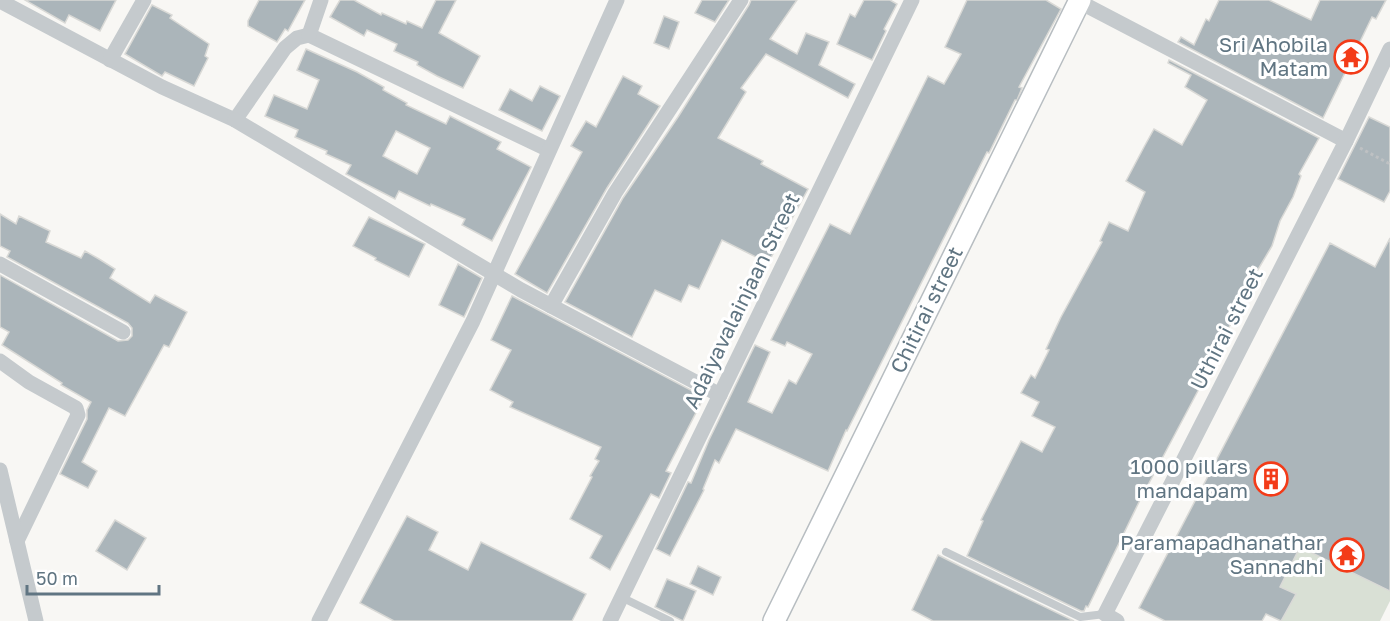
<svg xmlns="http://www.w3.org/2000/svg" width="1390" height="621" viewBox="0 0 1390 621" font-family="'Golos Text',sans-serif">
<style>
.green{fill:#d9e0d5}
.building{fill:#abb5ba;stroke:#d9d9d6;stroke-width:1.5;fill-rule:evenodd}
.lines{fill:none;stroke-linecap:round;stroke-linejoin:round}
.secondary-casing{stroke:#b7bdc1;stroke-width:24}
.path{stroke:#bec1c3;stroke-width:3;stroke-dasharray:3 3;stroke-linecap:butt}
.lane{stroke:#c5cacd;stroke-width:8}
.street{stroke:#c5cacd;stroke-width:15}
.secondary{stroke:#fff;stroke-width:21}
.labels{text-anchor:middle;stroke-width:6;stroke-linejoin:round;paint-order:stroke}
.poi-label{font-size:21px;fill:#607582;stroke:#fff;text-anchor:end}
.street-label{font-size:21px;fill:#607582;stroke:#fff}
</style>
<rect width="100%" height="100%" fill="#f8f7f4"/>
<path class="green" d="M 1390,371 L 1323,558 L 1390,591 L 1390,601 L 1380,621 L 1281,621 L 1296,594 L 1280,587 Z"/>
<g class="building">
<path d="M 25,0 L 116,0 L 100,31 L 69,15 L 65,23 Z"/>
<path d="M 259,0 L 305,0 L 288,31 L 285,29 L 277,42 L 248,26 L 248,21 Z"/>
<path d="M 340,0 L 354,0 L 381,15 L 382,13 L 406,24 L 407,21 L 422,28 L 436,0 L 456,0 L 439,33 L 480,56 L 463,88 L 437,76 L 417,65 L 418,62 L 394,51 L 397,44 L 367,30 L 364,36 L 330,17 Z"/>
<path d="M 702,0 L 729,0 L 715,22 L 695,13 Z"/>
<path d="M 751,0 L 797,0 L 770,39 L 797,54 L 806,33 L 829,42 L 819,65 L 855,84 L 848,98 L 766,54 L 741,88 L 746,92 L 718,138 L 763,161 L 761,164 L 808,189 L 768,263 L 722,240 L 699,289 L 689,285 L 681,302 L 655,290 L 632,337 L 565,302 L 623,198 L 678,117 L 749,5 Z"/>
<path d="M 864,0 L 890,0 L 897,4 L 884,29 L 886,31 L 872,60 L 837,44 L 850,14 L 855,17 Z"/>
<path d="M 967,0 L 1046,0 L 1061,9 L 1019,87 L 1022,88 L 1017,100 L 1015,100 L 989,153 L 987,152 L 847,431 L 846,430 L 828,471 L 736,429 L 719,463 L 715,460 L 703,489 L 704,490 L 670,556 L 656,549 L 688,482 L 691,483 L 709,440 L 755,345 L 770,352 L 748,402 L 772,413 L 789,380 L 796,384 L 812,354 L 787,342 L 785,346 L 771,340 L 830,224 L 850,234 L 928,76 L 944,84 L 961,54 L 945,47 Z"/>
<path d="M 1219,0 L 1269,0 L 1311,20 L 1320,0 L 1386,0 L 1376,19 L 1372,17 L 1323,118 L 1178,42 L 1181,37 L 1194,45 L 1206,19 L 1209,21 Z"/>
<path d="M 152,5 L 172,15 L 170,18 L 209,44 L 205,56 L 208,58 L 194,86 L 165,72 L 162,76 L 125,54 Z"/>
<path d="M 664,16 L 679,22 L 669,49 L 654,43 Z"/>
<path d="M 306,49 L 357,72 L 384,87 L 383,90 L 407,103 L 406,105 L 446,124 L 450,116 L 501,142 L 497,149 L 531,167 L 492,241 L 462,225 L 465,219 L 431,204 L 430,206 L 399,191 L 395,199 L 346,174 L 351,165 L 326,154 L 327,151 L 295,137 L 298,130 L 265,116 L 274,95 L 307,109 L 319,80 L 297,70 ZM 396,131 L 430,148 L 417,174 L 383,156 Z"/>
<path d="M 1169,60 L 1319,138 L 1299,174 L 1301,176 L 1293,197 L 1280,221 L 1272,246 L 1254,276 L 1200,387 L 1140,500 L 1088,607 L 1086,606 L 1084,611 L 1081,611 L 967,556 L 983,521 L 981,520 L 1021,441 L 1042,452 L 1055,427 L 1032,416 L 1039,402 L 1021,393 L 1031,375 L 1035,378 L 1049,350 L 1046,349 L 1061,317 L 1102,242 L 1100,241 L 1109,222 L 1128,231 L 1145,192 L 1126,181 L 1144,147 L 1154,129 L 1182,145 L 1207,100 L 1185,87 L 1191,75 L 1168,63 Z"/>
<path d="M 623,76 L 642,86 L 638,94 L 660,106 L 607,188 L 547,293 L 515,274 L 582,152 L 571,146 L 586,121 L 596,127 Z"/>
<path d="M 540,86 L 560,96 L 542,131 L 499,110 L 510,89 L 532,101 Z"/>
<path d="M 1369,117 L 1390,127 L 1390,191 L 1384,202 L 1338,179 Z"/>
<path d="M 0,214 L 16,224 L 19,216 L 50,231 L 46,242 L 81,258 L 85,251 L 99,259 L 115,269 L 110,278 L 150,303 L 155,295 L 187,312 L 169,347 L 164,345 L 125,416 L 109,408 L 82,462 L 97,471 L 88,488 L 60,474 L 87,419 L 87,410 L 91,402 L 61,385 L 62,383 L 2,345 L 9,332 L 0,327 L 0,275 L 118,341 L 128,340 L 132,336 L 132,328 L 128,323 L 7,257 L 10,251 L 0,246 Z"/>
<path d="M 369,217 L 425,244 L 409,277 L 375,260 L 376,258 L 353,246 Z"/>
<path d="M 1390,238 L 1390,591 L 1300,547 L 1280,587 L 1296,594 L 1281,621 L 1266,614 L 1262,621 L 1165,621 L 1139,608 L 1330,243 L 1375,267 Z"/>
<path d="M 458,264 L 482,278 L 464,317 L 439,305 Z"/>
<path d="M 512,296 L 704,397 L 666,471 L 671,473 L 659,498 L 651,494 L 610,570 L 590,558 L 602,536 L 570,519 L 592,477 L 590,476 L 599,461 L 595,459 L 601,447 L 510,407 L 513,402 L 490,390 L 511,350 L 491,340 Z"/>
<path d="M 407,516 L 438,532 L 429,550 L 468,570 L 481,542 L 586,594 L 572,621 L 394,621 L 360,603 Z"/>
<path d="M 115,520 L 146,538 L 127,570 L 96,551 Z"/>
<path d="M 938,555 L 962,567 L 1074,621 L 933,621 L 912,610 Z"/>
<path d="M 698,566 L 721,577 L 713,595 L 690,584 Z"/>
<path d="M 667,579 L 696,591 L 683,621 L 655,607 Z"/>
</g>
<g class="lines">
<defs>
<path id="secondary" d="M 774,621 L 1080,0"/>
</defs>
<use href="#secondary" class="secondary-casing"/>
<path class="path" d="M 1360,148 L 1390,164"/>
<g class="lane">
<path d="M 946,552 L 1080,617 L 1105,614"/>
<path d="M 621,597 L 670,621"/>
</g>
<g class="street">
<path d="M 1076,0 L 1346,141"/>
<path d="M 0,1 L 162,87 L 235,120 L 285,48 L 297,38 L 309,35 L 549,150"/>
<path d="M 309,35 L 321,0"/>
<path d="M 110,60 L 144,0"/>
<path d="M 235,120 L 521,290 L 720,395"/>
<path d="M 0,264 L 123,332"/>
<path d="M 551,306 L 615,193 L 741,0"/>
<path d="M 0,361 L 29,382 L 76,408 L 78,415 L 17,541"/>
<path d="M 0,470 L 36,621"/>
<path d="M 319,621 L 473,321 L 617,0"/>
<path d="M 610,621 L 912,0"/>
<path d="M 1117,621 L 1105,614 L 1346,141 L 1390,49"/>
</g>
<use href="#secondary" class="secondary"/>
</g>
<defs>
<symbol id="temple-ring" viewBox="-11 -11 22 22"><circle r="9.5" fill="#fff" stroke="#f33b18" stroke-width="1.5"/><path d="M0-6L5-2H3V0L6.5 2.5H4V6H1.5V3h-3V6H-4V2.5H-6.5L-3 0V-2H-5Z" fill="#f33b18"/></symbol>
<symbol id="building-ring" viewBox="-11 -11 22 22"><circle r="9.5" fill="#fff" stroke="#f33b18" stroke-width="1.5"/><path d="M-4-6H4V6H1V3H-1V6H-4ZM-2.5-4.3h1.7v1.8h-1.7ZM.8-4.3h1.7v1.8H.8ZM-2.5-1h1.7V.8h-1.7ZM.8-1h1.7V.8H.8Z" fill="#f33b18"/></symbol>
</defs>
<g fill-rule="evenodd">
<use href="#temple-ring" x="1332" y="38" width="38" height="38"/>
<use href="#building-ring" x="1252" y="460" width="38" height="38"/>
<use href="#temple-ring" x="1328" y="536" width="38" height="38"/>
</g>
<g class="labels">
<g class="poi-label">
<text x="1328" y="52">Sri Ahobila<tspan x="1328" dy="24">Matam</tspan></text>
<text x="1248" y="474">1000 pillars<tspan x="1248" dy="24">mandapam</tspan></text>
<text x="1324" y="550">Paramapadhanathar<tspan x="1324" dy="24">Sannadhi</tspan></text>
</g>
<g class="street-label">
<text transform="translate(742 301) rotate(-64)" y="7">Adaiyavalainjaan Street</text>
<text transform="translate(927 310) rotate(-64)" y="7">Chitirai street</text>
<text transform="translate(1227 329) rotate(-63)" y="7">Uthirai street</text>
</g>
</g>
<path d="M27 585v9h132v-9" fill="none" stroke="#607582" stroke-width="3"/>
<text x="36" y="585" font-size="18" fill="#607582" stroke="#ffffff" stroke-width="4.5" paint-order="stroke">50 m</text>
</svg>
